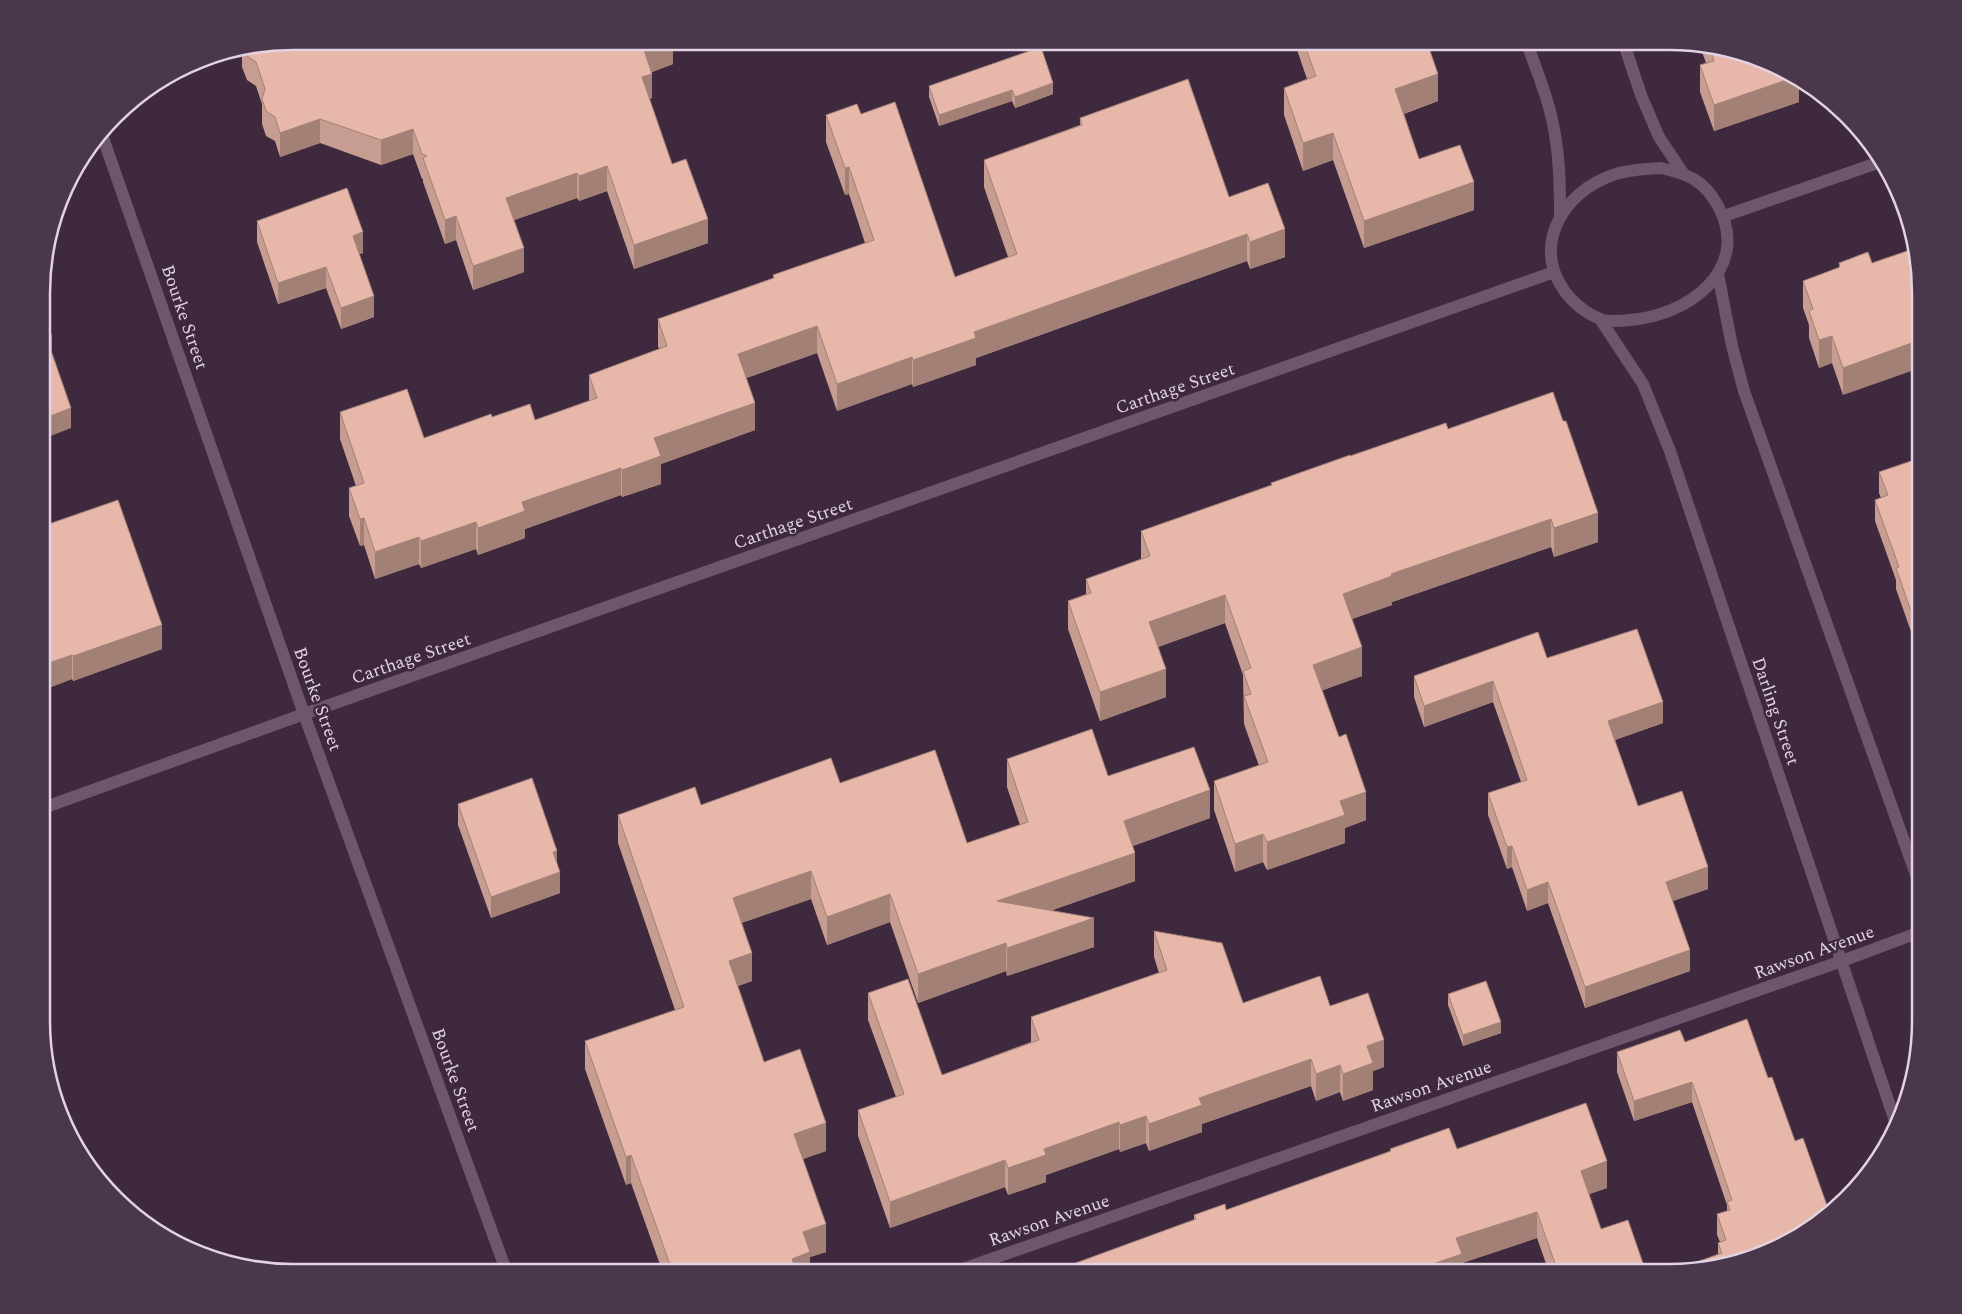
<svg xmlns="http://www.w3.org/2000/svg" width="1962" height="1314" viewBox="0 0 1962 1314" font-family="Spectral,serif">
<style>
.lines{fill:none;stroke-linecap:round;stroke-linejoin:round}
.minor{stroke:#6d566e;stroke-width:12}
.wall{fill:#c79d91}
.shaded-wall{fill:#a28076}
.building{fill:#e7b7a9;stroke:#a28076}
.labels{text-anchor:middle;stroke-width:5;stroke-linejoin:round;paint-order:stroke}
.street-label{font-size:18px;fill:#e1d3e1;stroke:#3e293f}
.rim{fill:none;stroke:#e1d3e1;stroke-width:2.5}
</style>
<rect width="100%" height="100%" fill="#3e293f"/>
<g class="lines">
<g class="minor">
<path d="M 1526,41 C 1538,74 1552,107 1556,142 C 1560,166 1560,190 1560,215"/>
<path d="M 1623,41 L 1641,95 L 1659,137 L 1683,173"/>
<path d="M 102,135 L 304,714 L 507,1273"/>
<path d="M 1661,168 C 1688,174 1704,180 1718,206 C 1752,269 1688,316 1630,320 C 1621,321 1608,322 1600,319 C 1590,315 1579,307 1572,300 C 1527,253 1560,191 1616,174 C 1631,169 1646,169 1661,168 Z"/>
<path d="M 1724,216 L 1883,161"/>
<path d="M 1718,274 L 1732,346 L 1744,391 L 1920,886"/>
<path d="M 1600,319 L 1643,384 L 1670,451 L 1896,1124"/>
<path d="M 43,808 L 304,714 L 1554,272"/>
<path d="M 954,1272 L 1842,961 L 1920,932"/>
</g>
</g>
<g class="wall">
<path d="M 293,41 L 673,41 L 673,64 L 652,72 L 652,98 L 649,99 L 672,164 L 708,243 L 634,269 L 607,191 L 579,201 L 577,198 L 514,220 L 524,272 L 473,290 L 456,240 L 445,244 L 423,182 L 423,179 L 422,179 L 413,154 L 381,165 L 320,143 L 280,157 L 275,141 L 266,136 L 262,124 L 262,104 L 256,86 L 247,80 L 242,67 L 242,51 Z"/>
<path d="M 1294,41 L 1419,41 L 1438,101 L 1404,114 L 1419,159 L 1474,210 L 1364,248 L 1333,160 L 1303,171 L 1284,115 L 1284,88 L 1307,79 Z"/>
<path d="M 1700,46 L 1750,55 L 1799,79 L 1799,102 L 1714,131 L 1700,92 L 1700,65 L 1706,63 Z"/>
<path d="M 1041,47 L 1053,94 L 1015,108 L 1012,101 L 939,126 L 929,97 L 929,86 Z"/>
<path d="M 861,114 L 955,277 L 1008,257 L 984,187 L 984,160 L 1080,125 L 1080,118 L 1229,197 L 1285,257 L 1250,269 L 1247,261 L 976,358 L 976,365 L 913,387 L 912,384 L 837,411 L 817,353 L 746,378 L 755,430 L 661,464 L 661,484 L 622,497 L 621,495 L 525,529 L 525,538 L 478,555 L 476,549 L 421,568 L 419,564 L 375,579 L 364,545 L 360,546 L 349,516 L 349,488 L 356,486 L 340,439 L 340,412 L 424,438 L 492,417 L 535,420 L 589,401 L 589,375 L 659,349 L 658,346 L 658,319 L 773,278 L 773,275 L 865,243 L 849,194 L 845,195 L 826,142 L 826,115 Z"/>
<path d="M 257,221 L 363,253 L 359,254 L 374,317 L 341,329 L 326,288 L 278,304 L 257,242 Z"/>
<path d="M 1868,252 L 1843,395 L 1832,363 L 1819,368 L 1809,338 L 1809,325 L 1803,308 L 1803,281 L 1839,268 L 1839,263 Z"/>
<path d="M 1448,429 L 1598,542 L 1554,557 L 1551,547 L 1392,602 L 1392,605 L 1352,619 L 1362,676 L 1322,690 L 1366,820 L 1345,828 L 1345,843 L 1267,870 L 1263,862 L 1235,872 L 1214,810 L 1214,781 L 1259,766 L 1244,724 L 1243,675 L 1225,623 L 1158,647 L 1166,697 L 1100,721 L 1068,629 L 1068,601 L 1086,594 L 1086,579 L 1141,559 L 1141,531 L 1271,485 L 1271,483 L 1350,456 Z"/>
<path d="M 1920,458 L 1920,644 L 1918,639 L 1914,640 L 1896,589 L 1896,580 L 1875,521 L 1875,500 L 1881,498 L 1879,493 L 1879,472 Z"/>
<path d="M 43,526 L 162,649 L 73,681 L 72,679 L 43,690 Z"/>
<path d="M 1547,658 L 1663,723 L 1615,740 L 1638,806 L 1708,889 L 1673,901 L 1690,971 L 1585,1008 L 1548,903 L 1527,911 L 1512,867 L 1507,869 L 1488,815 L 1488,793 L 1521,782 L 1493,702 L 1424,727 L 1414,697 L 1414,676 Z"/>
<path d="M 1007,759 L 1108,776 L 1210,818 L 1133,846 L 1135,881 L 1050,911 L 1094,947 L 1007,976 L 1006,971 L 918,1003 L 890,922 L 827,945 L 811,899 L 741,923 L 752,981 L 738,986 L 764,1062 L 826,1151 L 803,1159 L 826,1252 L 810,1257 L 810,1273 L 663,1273 L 631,1183 L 626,1185 L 585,1069 L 585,1041 L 675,1010 L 618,843 L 618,815 L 701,805 L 840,783 L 967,843 L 1020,825 L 1007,787 Z"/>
<path d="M 458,804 L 557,862 L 560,893 L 491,918 L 458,825 Z"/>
<path d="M 1154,931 L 1243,1003 L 1330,1006 L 1384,1067 L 1373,1071 L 1373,1090 L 1343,1101 L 1340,1092 L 1316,1101 L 1311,1086 L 1202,1124 L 1202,1132 L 1149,1151 L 1146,1143 L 1120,1152 L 1119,1149 L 1046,1175 L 1046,1182 L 1008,1195 L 1005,1187 L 890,1228 L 858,1136 L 858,1110 L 896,1097 L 868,1020 L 868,993 L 942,1075 L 1031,1042 L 1031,1017 L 1159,973 L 1154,957 Z"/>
<path d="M 1448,994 L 1501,1033 L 1463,1046 L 1448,1005 Z"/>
<path d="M 1747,1019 L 1735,1264 L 1697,1270 L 1697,1262 L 1718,1254 L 1718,1243 L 1720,1242 L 1717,1235 L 1717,1214 L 1727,1211 L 1727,1205 L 1692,1102 L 1634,1121 L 1617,1072 L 1617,1052 L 1685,1042 Z"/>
<path d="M 1390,1149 L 1457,1149 L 1607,1188 L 1589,1194 L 1601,1229 L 1646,1272 L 1549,1272 L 1537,1238 L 1462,1263 L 1462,1272 L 1073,1272 L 1073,1264 L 1194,1220 L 1194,1215 L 1226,1210 L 1390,1152 Z"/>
</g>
<g class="shaded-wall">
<path d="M 668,41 L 673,41 L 673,64 L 644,75 L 644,50 Z"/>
<path d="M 652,74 L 652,98 L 642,102 L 642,77 Z"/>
<path d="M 1438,74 L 1438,101 L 1395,117 L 1395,89 Z"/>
<path d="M 1795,77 L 1799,79 L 1799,102 L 1714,131 L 1714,105 Z"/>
<path d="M 1053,83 L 1053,94 L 1015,108 L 1015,97 Z"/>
<path d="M 1012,90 L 1012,101 L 939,126 L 939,115 Z"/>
<path d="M 320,119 L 320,143 L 280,157 L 280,133 Z"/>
<path d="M 413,129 L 413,154 L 381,165 L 381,140 Z"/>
<path d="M 1333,133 L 1333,160 L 1303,171 L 1303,143 Z"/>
<path d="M 607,166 L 607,191 L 579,201 L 579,176 Z"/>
<path d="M 849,167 L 849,194 L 845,195 L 845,168 Z"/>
<path d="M 577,173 L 577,198 L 506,223 L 506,198 Z"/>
<path d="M 1474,182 L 1474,210 L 1364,248 L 1364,221 Z"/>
<path d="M 456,216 L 456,240 L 445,244 L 445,220 Z"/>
<path d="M 708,219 L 708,243 L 634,269 L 634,245 Z"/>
<path d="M 1285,229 L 1285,257 L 1250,269 L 1250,242 Z"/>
<path d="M 363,232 L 363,253 L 353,257 L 353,236 Z"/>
<path d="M 1247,234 L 1247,261 L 976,358 L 976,365 L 913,387 L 913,360 L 974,332 Z"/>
<path d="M 524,248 L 524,272 L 473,290 L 473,266 Z"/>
<path d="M 326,267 L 326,288 L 278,304 L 278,283 Z"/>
<path d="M 374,296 L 374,317 L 341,329 L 341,308 Z"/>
<path d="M 817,326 L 817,353 L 738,381 L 738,354 Z"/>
<path d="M 1832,336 L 1832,363 L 1819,368 L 1819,340 Z"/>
<path d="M 52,337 L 52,357 L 47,339 Z"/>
<path d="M 1920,340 L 1920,368 L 1843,395 L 1843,368 Z"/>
<path d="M 912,357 L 912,384 L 837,411 L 837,384 Z"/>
<path d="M 755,403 L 755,430 L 661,464 L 661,484 L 622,497 L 622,470 L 654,438 Z"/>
<path d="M 71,408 L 71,428 L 43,439 L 43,419 Z"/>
<path d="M 621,468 L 621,495 L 525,529 L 525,538 L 478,555 L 478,528 L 522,502 Z"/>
<path d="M 1598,513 L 1598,542 L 1554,557 L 1554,528 Z"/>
<path d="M 364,518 L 364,545 L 360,546 L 360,519 Z"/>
<path d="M 1551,519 L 1551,547 L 1392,602 L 1392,605 L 1343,622 L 1343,594 L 1391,574 Z"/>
<path d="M 476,522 L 476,549 L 421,568 L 421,541 Z"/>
<path d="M 419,537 L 419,564 L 375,579 L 375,552 Z"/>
<path d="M 1225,595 L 1225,623 L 1149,650 L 1149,622 Z"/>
<path d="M 1918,618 L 1918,639 L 1914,640 L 1914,620 Z"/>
<path d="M 162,625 L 162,649 L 73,681 L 73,656 Z"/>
<path d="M 1362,647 L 1362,676 L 1313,694 L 1313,665 Z"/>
<path d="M 72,655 L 72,679 L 43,690 L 43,665 Z"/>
<path d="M 1166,669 L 1166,697 L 1100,721 L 1100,692 Z"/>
<path d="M 1493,681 L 1493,702 L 1424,727 L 1424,706 Z"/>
<path d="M 1663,702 L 1663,723 L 1608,742 L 1608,721 Z"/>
<path d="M 1210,790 L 1210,818 L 1124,849 L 1124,821 Z"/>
<path d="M 1366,792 L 1366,820 L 1345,828 L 1345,843 L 1267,870 L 1267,842 L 1340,801 Z"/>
<path d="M 1263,834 L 1263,862 L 1235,872 L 1235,844 Z"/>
<path d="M 1512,846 L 1512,867 L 1507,869 L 1507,847 Z"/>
<path d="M 557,851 L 557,872 L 553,852 Z"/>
<path d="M 1135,853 L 1135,881 L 997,929 L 997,901 Z"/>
<path d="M 1708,867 L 1708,889 L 1666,903 L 1666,882 Z"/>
<path d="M 811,871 L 811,899 L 733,926 L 733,898 Z"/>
<path d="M 560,872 L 560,893 L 491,918 L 491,897 Z"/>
<path d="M 1548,882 L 1548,903 L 1527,911 L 1527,890 Z"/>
<path d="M 890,894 L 890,922 L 827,945 L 827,917 Z"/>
<path d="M 1094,918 L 1094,947 L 1007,976 L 1007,948 Z"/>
<path d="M 1006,943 L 1006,971 L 918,1003 L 918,974 Z"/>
<path d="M 1690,950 L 1690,971 L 1585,1008 L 1585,987 Z"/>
<path d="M 752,953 L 752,981 L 729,989 L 729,961 Z"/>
<path d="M 1501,1022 L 1501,1033 L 1463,1046 L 1463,1035 Z"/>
<path d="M 1384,1040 L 1384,1067 L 1373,1071 L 1373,1090 L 1343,1101 L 1343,1074 L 1367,1046 Z"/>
<path d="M 1311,1059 L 1311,1086 L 1202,1124 L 1202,1132 L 1149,1151 L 1149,1124 L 1199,1098 Z"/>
<path d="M 1340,1065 L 1340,1092 L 1316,1101 L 1316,1074 Z"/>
<path d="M 1692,1082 L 1692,1102 L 1634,1121 L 1634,1101 Z"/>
<path d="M 1146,1116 L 1146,1143 L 1120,1152 L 1120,1125 Z"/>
<path d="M 1119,1122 L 1119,1149 L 1046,1175 L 1046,1182 L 1008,1195 L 1008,1168 L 1044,1149 Z"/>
<path d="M 826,1123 L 826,1151 L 794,1162 L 794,1134 Z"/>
<path d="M 631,1155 L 631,1183 L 626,1185 L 626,1157 Z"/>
<path d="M 1005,1160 L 1005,1187 L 890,1228 L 890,1202 Z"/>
<path d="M 1607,1161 L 1607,1188 L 1581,1197 L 1581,1171 Z"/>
<path d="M 1537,1212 L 1537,1238 L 1462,1263 L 1462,1272 L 1409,1272 L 1456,1238 Z"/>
<path d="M 826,1224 L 826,1252 L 810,1257 L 810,1273 L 789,1273 L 792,1259 L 803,1232 Z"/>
</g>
<g class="building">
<path d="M 293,41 L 668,41 L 644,50 L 652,74 L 642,77 L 672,164 L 686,159 L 708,219 L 634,245 L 607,166 L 579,176 L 577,173 L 506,198 L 524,248 L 473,266 L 456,216 L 445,220 L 423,158 L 427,156 L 422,154 L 413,129 L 381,140 L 320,119 L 280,133 L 275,117 L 266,111 L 262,99 L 265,89 L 256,62 L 247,56 L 245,51 Z"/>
<path d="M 1303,41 L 1419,41 L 1420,44 L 1427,42 L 1438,74 L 1395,89 L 1419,159 L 1460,145 L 1474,182 L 1364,221 L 1333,133 L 1303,143 L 1284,88 L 1316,76 Z"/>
<path d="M 1041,47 L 1053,83 L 1015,97 L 1012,90 L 939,115 L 929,86 Z"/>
<path d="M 1710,48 L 1750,55 L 1795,77 L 1714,105 L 1700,65 L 1714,61 Z"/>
<path d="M 1188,79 L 1229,197 L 1268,183 L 1285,229 L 1250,242 L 1247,234 L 974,332 L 976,338 L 913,360 L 912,357 L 837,384 L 817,326 L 738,354 L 755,403 L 654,438 L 661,456 L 622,470 L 621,468 L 522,502 L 525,511 L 478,528 L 476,522 L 421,541 L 419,537 L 375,552 L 364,518 L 360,519 L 349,488 L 364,483 L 340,412 L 407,389 L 424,438 L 491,414 L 492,417 L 530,404 L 535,420 L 597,398 L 589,375 L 667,346 L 658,319 L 774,278 L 773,275 L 874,240 L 849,167 L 845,168 L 826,115 L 857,104 L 861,114 L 895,102 L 955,277 L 1017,254 L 984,160 L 1082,125 L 1080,118 Z"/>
<path d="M 347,188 L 363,232 L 353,236 L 374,296 L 341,308 L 326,267 L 278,283 L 257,221 Z"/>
<path d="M 1910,250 L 1915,263 L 1918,262 L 1920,277 L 1920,340 L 1843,368 L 1832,336 L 1819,340 L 1809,311 L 1813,309 L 1803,281 L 1840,267 L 1839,263 L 1868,252 L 1872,263 Z"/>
<path d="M 43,313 L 52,337 L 47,339 L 71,408 L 43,419 Z"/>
<path d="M 1553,392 L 1563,421 L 1566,421 L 1598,513 L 1554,528 L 1551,519 L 1391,574 L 1392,576 L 1343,594 L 1362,647 L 1313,665 L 1339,737 L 1346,734 L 1366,792 L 1340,801 L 1345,815 L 1267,842 L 1263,834 L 1235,844 L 1214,781 L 1268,762 L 1244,696 L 1251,694 L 1243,671 L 1251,668 L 1225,595 L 1149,622 L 1166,669 L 1100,692 L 1068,601 L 1091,593 L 1086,579 L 1150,556 L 1141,531 L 1272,485 L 1271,483 L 1350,455 L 1350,456 L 1446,423 L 1448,429 Z"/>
<path d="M 1920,458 L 1920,623 L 1918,618 L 1914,620 L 1896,568 L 1899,567 L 1875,500 L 1888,495 L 1879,472 Z"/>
<path d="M 118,500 L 162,625 L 73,656 L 72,655 L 43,665 L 43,526 Z"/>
<path d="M 1637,629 L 1663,702 L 1608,721 L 1638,806 L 1682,791 L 1708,867 L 1666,882 L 1690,950 L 1585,987 L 1548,882 L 1527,890 L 1512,846 L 1507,847 L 1488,793 L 1527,780 L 1493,681 L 1424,706 L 1414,676 L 1538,632 L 1547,658 Z"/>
<path d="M 1092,729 L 1108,776 L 1194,747 L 1210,790 L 1124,821 L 1135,853 L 997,901 L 1094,918 L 1007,948 L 1006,943 L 918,974 L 890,894 L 827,917 L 811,871 L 733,898 L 752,953 L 729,961 L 764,1062 L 800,1049 L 826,1123 L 794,1134 L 826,1224 L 803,1232 L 810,1252 L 792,1259 L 796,1270 L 789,1273 L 673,1273 L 631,1155 L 626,1157 L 585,1041 L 684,1007 L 618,815 L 695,787 L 701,805 L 831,758 L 840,783 L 935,750 L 967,843 L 1028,822 L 1007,759 Z"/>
<path d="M 532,778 L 557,851 L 553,852 L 560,872 L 491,897 L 458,804 Z"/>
<path d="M 1154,931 L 1222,943 L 1243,1003 L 1320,976 L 1330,1006 L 1368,993 L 1384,1040 L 1367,1046 L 1373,1063 L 1343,1074 L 1340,1065 L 1316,1074 L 1311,1059 L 1199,1098 L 1202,1105 L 1149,1124 L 1146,1116 L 1120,1125 L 1119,1122 L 1044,1149 L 1046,1155 L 1008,1168 L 1005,1160 L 890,1202 L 858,1110 L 904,1094 L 868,993 L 908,979 L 942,1075 L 1039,1040 L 1031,1017 L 1167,970 Z"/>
<path d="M 1486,981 L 1501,1022 L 1463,1035 L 1448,994 Z"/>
<path d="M 1747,1019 L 1768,1078 L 1772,1077 L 1795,1141 L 1803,1138 L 1830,1214 L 1795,1239 L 1735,1264 L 1700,1270 L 1697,1262 L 1722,1253 L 1718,1243 L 1726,1240 L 1717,1214 L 1730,1210 L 1727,1202 L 1732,1200 L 1692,1082 L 1634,1101 L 1617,1052 L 1680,1030 L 1685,1042 Z"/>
<path d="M 1586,1103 L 1607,1161 L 1581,1171 L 1601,1229 L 1628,1220 L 1646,1272 L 1558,1272 L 1537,1212 L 1456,1238 L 1462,1254 L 1409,1272 L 1076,1272 L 1073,1264 L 1196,1219 L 1194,1215 L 1225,1204 L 1226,1210 L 1391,1151 L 1390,1149 L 1449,1128 L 1457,1149 Z"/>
</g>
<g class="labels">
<g class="street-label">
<text transform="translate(185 317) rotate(71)" y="6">Bourke Street</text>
<text transform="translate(1175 388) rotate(-19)" y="6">Carthage Street</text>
<text transform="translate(793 523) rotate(-19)" y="6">Carthage Street</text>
<text transform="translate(411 658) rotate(-19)" y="6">Carthage Street</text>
<text transform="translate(318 699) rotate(70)" y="6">Bourke Street</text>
<text transform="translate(1776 711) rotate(71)" y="6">Darling Street</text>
<text transform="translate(1814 952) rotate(-20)" y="6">Rawson Avenue</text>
<text transform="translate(456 1080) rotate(70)" y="6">Bourke Street</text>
<text transform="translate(1431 1086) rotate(-19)" y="6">Rawson Avenue</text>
<text transform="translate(1049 1220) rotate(-19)" y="6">Rawson Avenue</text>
</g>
</g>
<path d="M0 0H1962V1314H0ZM293 50H1669A243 243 0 0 1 1912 293V1021A243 243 0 0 1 1669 1264H293A243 243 0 0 1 50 1021V293A243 243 0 0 1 293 50Z" fill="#4b374c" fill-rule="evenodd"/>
<path class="rim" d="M293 50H1669A243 243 0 0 1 1912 293V1021A243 243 0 0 1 1669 1264H293A243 243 0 0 1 50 1021V293A243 243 0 0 1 293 50Z"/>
</svg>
